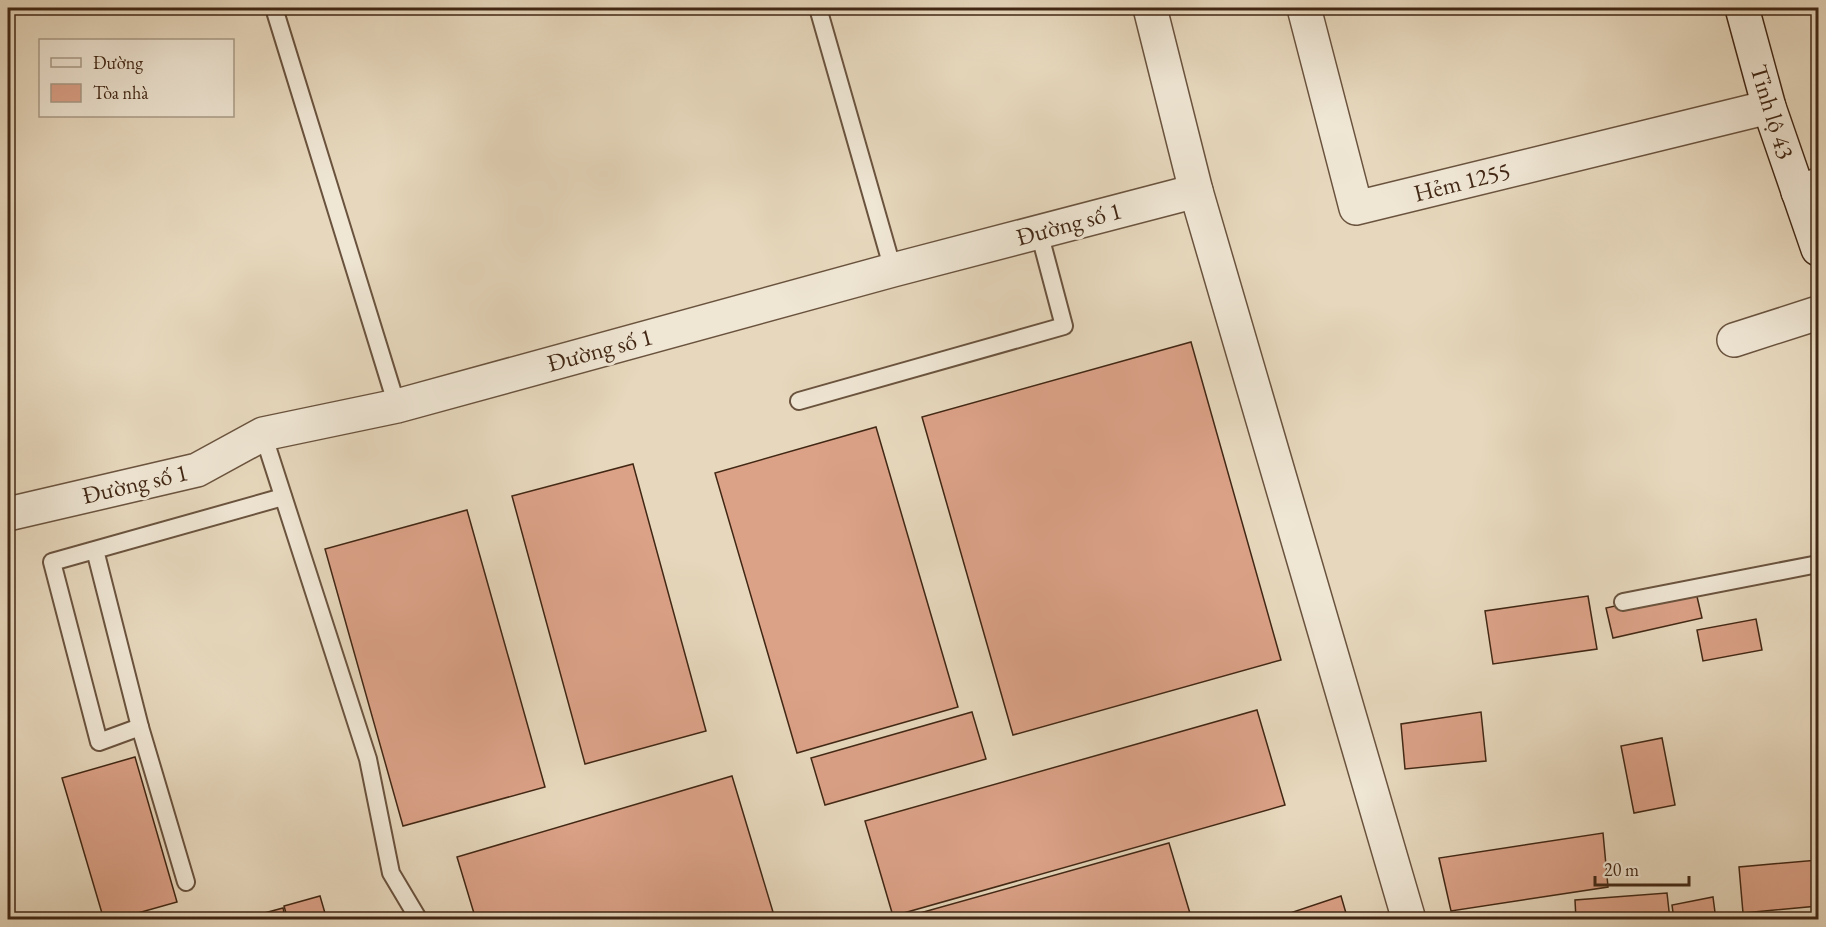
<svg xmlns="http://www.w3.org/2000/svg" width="1826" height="927" viewBox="0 0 1826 927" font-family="'EB Garamond',serif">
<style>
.building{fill:#dca288;stroke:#412714;stroke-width:1.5}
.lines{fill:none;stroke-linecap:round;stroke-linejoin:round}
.lane-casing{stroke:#6a533e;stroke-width:20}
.street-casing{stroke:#6a533e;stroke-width:36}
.secondary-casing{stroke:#412714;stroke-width:36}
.lane{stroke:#efe6d4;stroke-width:16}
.street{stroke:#efe6d4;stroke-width:33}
.secondary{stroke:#efe6d4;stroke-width:33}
.labels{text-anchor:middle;stroke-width:6;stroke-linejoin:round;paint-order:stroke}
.street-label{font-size:24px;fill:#412714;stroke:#efe6d4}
</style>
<rect width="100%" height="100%" fill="#e7d8bd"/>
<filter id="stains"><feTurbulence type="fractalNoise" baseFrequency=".00333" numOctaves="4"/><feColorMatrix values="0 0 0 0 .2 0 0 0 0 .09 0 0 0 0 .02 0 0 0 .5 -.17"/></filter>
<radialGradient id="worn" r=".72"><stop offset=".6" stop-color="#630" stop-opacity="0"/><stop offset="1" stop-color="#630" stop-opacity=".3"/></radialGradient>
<g class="building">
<path d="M 1191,342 L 1281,660 L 1013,735 L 922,417 Z"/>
<path d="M 876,427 L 958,707 L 797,753 L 715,473 Z"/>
<path d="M 633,464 L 706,731 L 585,764 L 512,496 Z"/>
<path d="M 467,510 L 545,787 L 403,826 L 325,549 Z"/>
<path d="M 1695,588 L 1702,618 L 1613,638 L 1606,608 Z"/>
<path d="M 1588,596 L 1597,649 L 1493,664 L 1485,611 Z"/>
<path d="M 1756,619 L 1762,650 L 1703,661 L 1697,630 Z"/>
<path d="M 1257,710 L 1285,805 L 893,916 L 865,821 Z"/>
<path d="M 972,712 L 986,759 L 825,805 L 811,758 Z"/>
<path d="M 1481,712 L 1486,761 L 1405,769 L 1401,724 Z"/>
<path d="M 1662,738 L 1675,805 L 1634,813 L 1621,746 Z"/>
<path d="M 135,757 L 177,902 L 113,920 L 104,920 L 62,778 Z"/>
<path d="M 732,776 L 773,912 L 749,920 L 476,920 L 457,857 Z"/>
<path d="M 1603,833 L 1608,887 L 1451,911 L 1439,858 Z"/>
<path d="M 1169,843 L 1192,920 L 895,920 Z"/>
<path d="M 1818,860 L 1818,906 L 1743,913 L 1739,867 Z"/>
<path d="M 1667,893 L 1670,920 L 1576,920 L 1575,900 Z"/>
<path d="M 320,896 L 327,920 L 288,920 L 284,906 Z"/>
<path d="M 1341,896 L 1348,920 L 1269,920 Z"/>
<path d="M 1713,897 L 1716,920 L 1674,920 L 1672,905 Z"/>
<path d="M 283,908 L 286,920 L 238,920 Z"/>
</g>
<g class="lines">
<defs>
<g id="lane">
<path d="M 274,8 L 397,406"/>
<path d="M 818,8 L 893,270"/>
<path d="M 799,401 L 1064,326 L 1039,232"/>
<path d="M 263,434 L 368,759 L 391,873 L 419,920"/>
<path d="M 95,550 L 140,727 L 99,742 L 52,562 L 283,497"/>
<path d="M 1623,602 L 1818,564"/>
<path d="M 140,727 L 186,882"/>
</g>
<g id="street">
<path d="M 1150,8 L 1196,191 L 1409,920"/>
<path d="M 1304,8 L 1356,208 L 1769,107"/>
<path d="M 1798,192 L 1818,185"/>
<path d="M 1734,340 L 1818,313"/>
<path d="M 8,514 L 197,470 L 263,434 L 397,406 L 893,270 L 1196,191"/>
</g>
<path id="secondary" d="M 1742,8 L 1769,107 L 1818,249"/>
</defs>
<use href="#lane" class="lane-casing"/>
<use href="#street" class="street-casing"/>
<use href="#secondary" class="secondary-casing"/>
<use href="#lane" class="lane"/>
<use href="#street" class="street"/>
<use href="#secondary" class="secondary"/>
</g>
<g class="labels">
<g class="street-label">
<text transform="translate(1772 112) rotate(73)" y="8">Tỉnh lộ 43</text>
<text transform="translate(1462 182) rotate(-14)" y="8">Hẻm 1255</text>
<text transform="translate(1069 224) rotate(-15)" y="8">Đường số 1</text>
<text transform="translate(600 350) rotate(-15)" y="8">Đường số 1</text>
<text transform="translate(135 484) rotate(-13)" y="8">Đường số 1</text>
</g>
</g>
<rect width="1826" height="927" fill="none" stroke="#e7d8bd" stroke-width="30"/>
<rect x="9" y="9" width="1808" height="909" fill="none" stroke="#412714" stroke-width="3"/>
<rect x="15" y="15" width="1796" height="897" fill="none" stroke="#412714" stroke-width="1.5"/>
<rect x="39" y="39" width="195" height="78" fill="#efe6d4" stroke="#a99a87" stroke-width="1.5"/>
<rect x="51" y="58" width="30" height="9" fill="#efe6d4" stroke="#a99a87" stroke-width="1.5"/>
<text x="93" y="69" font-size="18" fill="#412714">Đường</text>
<rect x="51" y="84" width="30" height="18" fill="#dca288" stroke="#a99a87" stroke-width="1.5"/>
<text x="93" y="99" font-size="18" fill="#412714">Tòa nhà</text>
<path d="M1595 876v9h94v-9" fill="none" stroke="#412714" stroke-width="3"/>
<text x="1604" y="876" font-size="18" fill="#412714" stroke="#efe6d4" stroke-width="4.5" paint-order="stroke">20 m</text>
<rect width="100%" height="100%" filter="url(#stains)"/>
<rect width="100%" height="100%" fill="url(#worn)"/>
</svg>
